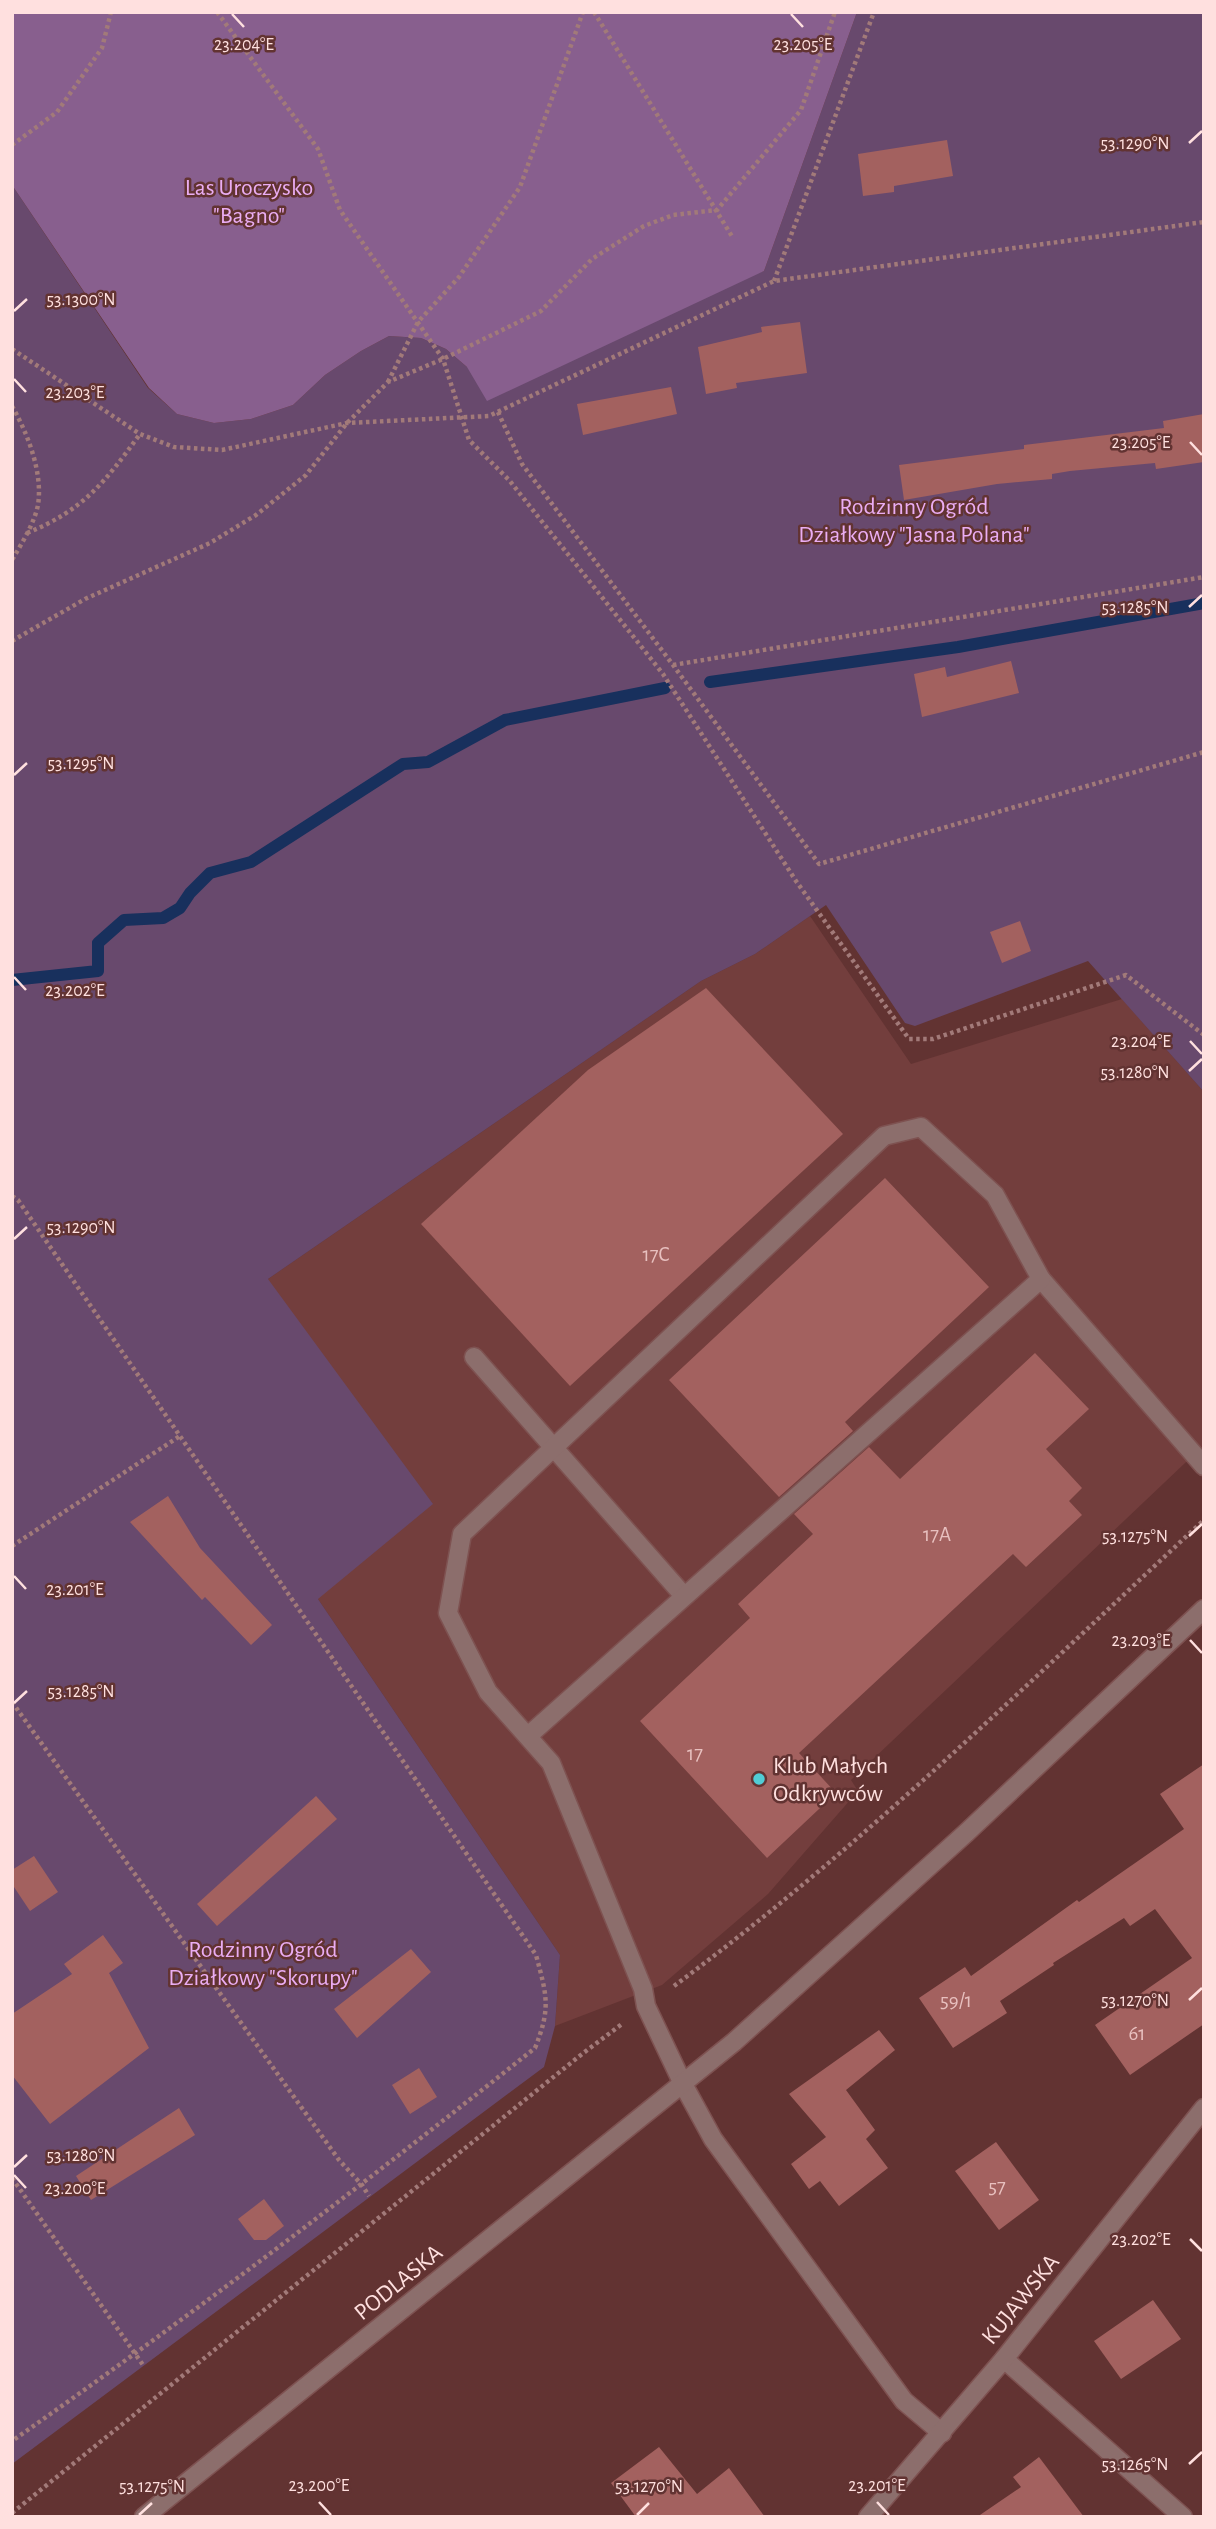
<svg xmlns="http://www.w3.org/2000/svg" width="1216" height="2529" viewBox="0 0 1216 2529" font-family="'Alegreya Sans',sans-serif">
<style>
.built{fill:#733e3d}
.green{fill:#68496d}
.forest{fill:#885f8e}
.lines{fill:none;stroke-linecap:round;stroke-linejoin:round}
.stream{stroke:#18305d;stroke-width:12}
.building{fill:#a3615f}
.lane-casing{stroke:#7e5251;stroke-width:21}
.street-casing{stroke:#7e5251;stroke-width:21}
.path{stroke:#a27a79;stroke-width:4.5;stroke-dasharray:3.5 3.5;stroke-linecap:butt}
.lane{stroke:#8c6e6c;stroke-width:18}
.street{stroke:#8c6e6c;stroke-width:18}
.ticks{fill:none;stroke:#ffe0df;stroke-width:2.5}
.poi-dot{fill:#51ccd5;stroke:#623332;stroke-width:2.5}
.labels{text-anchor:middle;stroke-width:5;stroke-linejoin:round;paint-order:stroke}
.number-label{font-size:21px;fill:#e8c0bf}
.park-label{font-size:24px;fill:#eaadf3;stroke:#623332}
.poi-label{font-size:24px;fill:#ffe0df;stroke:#623332;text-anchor:start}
.street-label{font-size:24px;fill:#ffe0df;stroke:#623332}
.ticks-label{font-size:18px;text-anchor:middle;fill:#ffe0df;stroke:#623332;stroke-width:5;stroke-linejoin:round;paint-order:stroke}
</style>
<rect width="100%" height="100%" fill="#623332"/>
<path class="built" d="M 810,916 L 911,1064 L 1122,999 L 1204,1092 L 1204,1445 L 851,1780 L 858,1791 L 768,1894 L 662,1985 L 555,2026 L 560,1955 L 318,1599 L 268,1279 L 701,981 L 755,954 Z"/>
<path class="green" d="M 857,12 L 1204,12 L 1204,1092 L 1088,961 L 915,1026 L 905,1023 L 826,905 L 755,954 L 701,981 L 268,1279 L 433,1504 L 318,1599 L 560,1955 L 555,2026 L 544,2067 L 12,2464 L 12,185 L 148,388 L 177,414 L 214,423 L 251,419 L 293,405 L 325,375 L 361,351 L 389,336 L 421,338 L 446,349 L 467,367 L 764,271 Z"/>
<path class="forest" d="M 12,12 L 857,12 L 764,271 L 487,401 L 467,367 L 446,349 L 421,338 L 389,336 L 361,351 L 325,375 L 293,405 L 251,419 L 214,423 L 177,414 L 149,388 L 12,185 Z"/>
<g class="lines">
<g class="stream">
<path d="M 710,682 L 958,647 L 1204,603"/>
<path d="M 12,980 L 98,971 L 98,943 L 124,920 L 163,918 L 180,908 L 190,893 L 210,873 L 251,862 L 403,764 L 428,762 L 505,720 L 665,688"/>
</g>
</g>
<g class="building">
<path d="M 947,140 L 953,176 L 894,186 L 894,192 L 863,196 L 858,154 Z"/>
<path d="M 800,322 L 807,373 L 736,383 L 737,388 L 706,394 L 698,347 L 762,332 L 761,327 Z"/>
<path d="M 671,387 L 677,414 L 583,435 L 577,404 Z"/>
<path d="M 1204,414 L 1204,462 L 1156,469 L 1155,463 L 1070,471 L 1052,474 L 1052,479 L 997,484 L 904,500 L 899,465 L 1024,449 L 1024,445 L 1164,428 L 1163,421 Z"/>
<path d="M 1011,661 L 1019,693 L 922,717 L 914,674 L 945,667 L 947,677 Z"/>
<path d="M 1020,921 L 1031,951 L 1002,963 L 990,932 Z"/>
<path d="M 706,988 L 843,1134 L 570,1386 L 421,1224 L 588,1070 Z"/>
<path d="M 885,1178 L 989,1287 L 845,1422 L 853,1431 L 779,1497 L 669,1380 Z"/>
<path d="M 1035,1353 L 1089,1409 L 1046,1449 L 1082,1488 L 1069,1501 L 1082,1515 L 1026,1567 L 1013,1554 L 799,1753 L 836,1793 L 767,1858 L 640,1721 L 750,1618 L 738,1604 L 813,1534 L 794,1514 L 869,1447 L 900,1479 Z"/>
<path d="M 168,1496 L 200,1548 L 272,1625 L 251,1645 L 205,1597 L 202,1600 L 130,1522 Z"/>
<path d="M 1204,1764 L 1204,2024 L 1130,2075 L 1095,2025 L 1192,1958 L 1155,1909 L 1130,1926 L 1124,1918 L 1053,1963 L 1054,1965 L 1000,2001 L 1007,2013 L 953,2048 L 919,1998 L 965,1967 L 971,1976 L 1077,1900 L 1079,1902 L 1184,1829 L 1160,1794 Z"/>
<path d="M 316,1796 L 337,1819 L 217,1926 L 197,1904 Z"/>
<path d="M 34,1856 L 58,1892 L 30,1911 L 12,1884 L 12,1870 Z"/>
<path d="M 103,1935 L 123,1963 L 109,1973 L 149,2048 L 50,2124 L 12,2075 L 12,2014 L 72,1974 L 64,1964 Z"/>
<path d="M 411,1949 L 431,1972 L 357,2038 L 334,2009 Z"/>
<path d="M 879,2030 L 895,2050 L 846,2090 L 875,2130 L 866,2139 L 888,2168 L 839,2206 L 820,2181 L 809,2189 L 791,2164 L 826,2137 L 789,2094 Z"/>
<path d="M 419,2068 L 437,2097 L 410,2114 L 392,2085 Z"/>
<path d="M 179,2108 L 195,2135 L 91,2200 L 76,2176 Z"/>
<path d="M 996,2142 L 1039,2200 L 999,2230 L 955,2171 Z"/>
<path d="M 264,2199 L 284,2226 L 266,2240 L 254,2240 L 238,2219 Z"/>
<path d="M 1153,2300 L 1181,2339 L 1121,2379 L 1094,2341 Z"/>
<path d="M 659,2447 L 697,2494 L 729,2468 L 765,2517 L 636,2517 L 611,2483 Z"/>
<path d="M 1039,2457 L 1084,2517 L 977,2517 L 1021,2487 L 1013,2477 Z"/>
</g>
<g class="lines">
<defs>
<g id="lane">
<path d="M 1041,1279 L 1204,1466"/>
<path d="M 474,1357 L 684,1596"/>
<path d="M 528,1736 L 1041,1279 L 995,1195 L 921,1127 L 884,1136 L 462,1534 L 448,1613 L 488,1692 L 551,1763 L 643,1989 L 646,2006 L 683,2084 L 713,2139 L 904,2401 L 942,2433"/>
</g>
<g id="street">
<path d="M 1004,2359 L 1183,2517"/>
<path d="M 144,2517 L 734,2042 L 966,1833 L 1204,1609"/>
<path d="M 868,2517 L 1004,2359 L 1204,2108"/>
</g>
</defs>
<use href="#lane" class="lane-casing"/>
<use href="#street" class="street-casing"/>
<g class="path">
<path d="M 217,12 L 318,149 L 340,210 L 443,359 L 469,440 L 509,480 L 663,674 L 796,881 L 909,1039 L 933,1039 L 1126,975 L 1204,1035"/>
<path d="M 594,12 L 733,238"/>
<path d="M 12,145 L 57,112 L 102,48 L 111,12"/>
<path d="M 774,281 L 874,12"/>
<path d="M 12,349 L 140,434 L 174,447 L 222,450 L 347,423 L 489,416 L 774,281 L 1204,222"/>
<path d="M 388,382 L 418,322 L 459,277 L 520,187 L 583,12"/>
<path d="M 12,406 C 28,434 43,473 38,505 C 34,524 22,543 12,560"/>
<path d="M 498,412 L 522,464 L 673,665 L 819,864 L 1204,752"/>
<path d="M 27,533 C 84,510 105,482 140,434"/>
<path d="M 12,641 L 85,599 L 210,543 L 256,515 L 306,475 L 347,423 L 388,382 L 443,359 L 541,311 L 592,259 L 644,226 L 673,215 L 717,210 L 801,110 L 835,12"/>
<path d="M 673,665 L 1204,577"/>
<path d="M 12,1196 L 18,1200 L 536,1955 C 547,1996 551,2008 535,2048 C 364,2184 191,2316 12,2441"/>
<path d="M 12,1546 L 180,1436"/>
<path d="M 12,1702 L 339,2160 L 362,2185 L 369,2196"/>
<path d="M 674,1986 C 863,1846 1031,1680 1204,1520"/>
<path d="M 12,2178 L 143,2365"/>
<path d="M 12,2513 L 582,2054 L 622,2024"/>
</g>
<use href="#lane" class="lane"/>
<use href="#street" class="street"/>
</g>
<path class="ticks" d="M 232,14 L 244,27M 791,14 L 803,27M 1189,143 L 1202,131M 14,311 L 27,299M 14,379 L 26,392M 1190,442 L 1202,455M 1189,607 L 1202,595M 14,775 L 27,763M 14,977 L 26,990M 1190,1041 L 1202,1054M 1189,1071 L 1202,1059M 14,1239 L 27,1227M 1189,1536 L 1202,1524M 14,1576 L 26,1589M 1190,1640 L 1202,1653M 14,1703 L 27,1691M 1189,2000 L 1202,1988M 14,2167 L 27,2155M 14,2175 L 26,2188M 1190,2239 L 1202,2251M 1189,2464 L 1202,2452M 319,2502 L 331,2515M 877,2502 L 889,2515M 139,2515 L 152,2503M 637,2515 L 649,2503"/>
<circle class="poi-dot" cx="759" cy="1779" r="7"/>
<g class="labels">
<g class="number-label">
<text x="656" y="1261">17C</text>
<text x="937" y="1541">17A</text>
<text x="695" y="1760">17</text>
<text x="956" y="2007">59/1</text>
<text x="1137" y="2040">61</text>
<text x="997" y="2193">57</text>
</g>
<g class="park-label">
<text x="249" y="195">Las Uroczysko<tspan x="249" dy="28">"Bagno"</tspan></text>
<text x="914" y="514">Rodzinny Ogród<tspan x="914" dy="28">Działkowy "Jasna Polana"</tspan></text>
<text x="263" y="1957">Rodzinny Ogród<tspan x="263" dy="28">Działkowy "Skorupy"</tspan></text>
</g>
<g class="poi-label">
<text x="773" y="1773">Klub Małych<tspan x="773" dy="28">Odkrywców</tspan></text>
</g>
<g class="street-label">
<text transform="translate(398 2282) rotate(-39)" y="8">PODLASKA</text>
<text transform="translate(1020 2299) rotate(-51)" y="8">KUJAWSKA</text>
</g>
</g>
<g class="ticks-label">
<text x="803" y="50">23.205°E</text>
<text x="244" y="50">23.204°E</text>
<text x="1135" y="149">53.1290°N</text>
<text x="81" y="305">53.1300°N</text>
<text x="75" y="398">23.203°E</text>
<text x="1141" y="448">23.205°E</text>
<text x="1135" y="613">53.1285°N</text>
<text x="81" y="769">53.1295°N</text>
<text x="75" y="996">23.202°E</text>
<text x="1141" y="1047">23.204°E</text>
<text x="1135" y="1078">53.1280°N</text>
<text x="81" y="1233">53.1290°N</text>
<text x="1135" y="1542">53.1275°N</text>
<text x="75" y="1595">23.201°E</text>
<text x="1141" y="1646">23.203°E</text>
<text x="81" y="1697">53.1285°N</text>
<text x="1135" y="2006">53.1270°N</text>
<text x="81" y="2161">53.1280°N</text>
<text x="75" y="2194">23.200°E</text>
<text x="1141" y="2245">23.202°E</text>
<text x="1135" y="2470">53.1265°N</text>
<text x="319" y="2491">23.200°E</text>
<text x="877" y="2491">23.201°E</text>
<text x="152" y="2492">53.1275°N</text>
<text x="649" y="2492">53.1270°N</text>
</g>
<rect width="1216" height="2529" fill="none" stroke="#ffe0df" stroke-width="28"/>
</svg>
